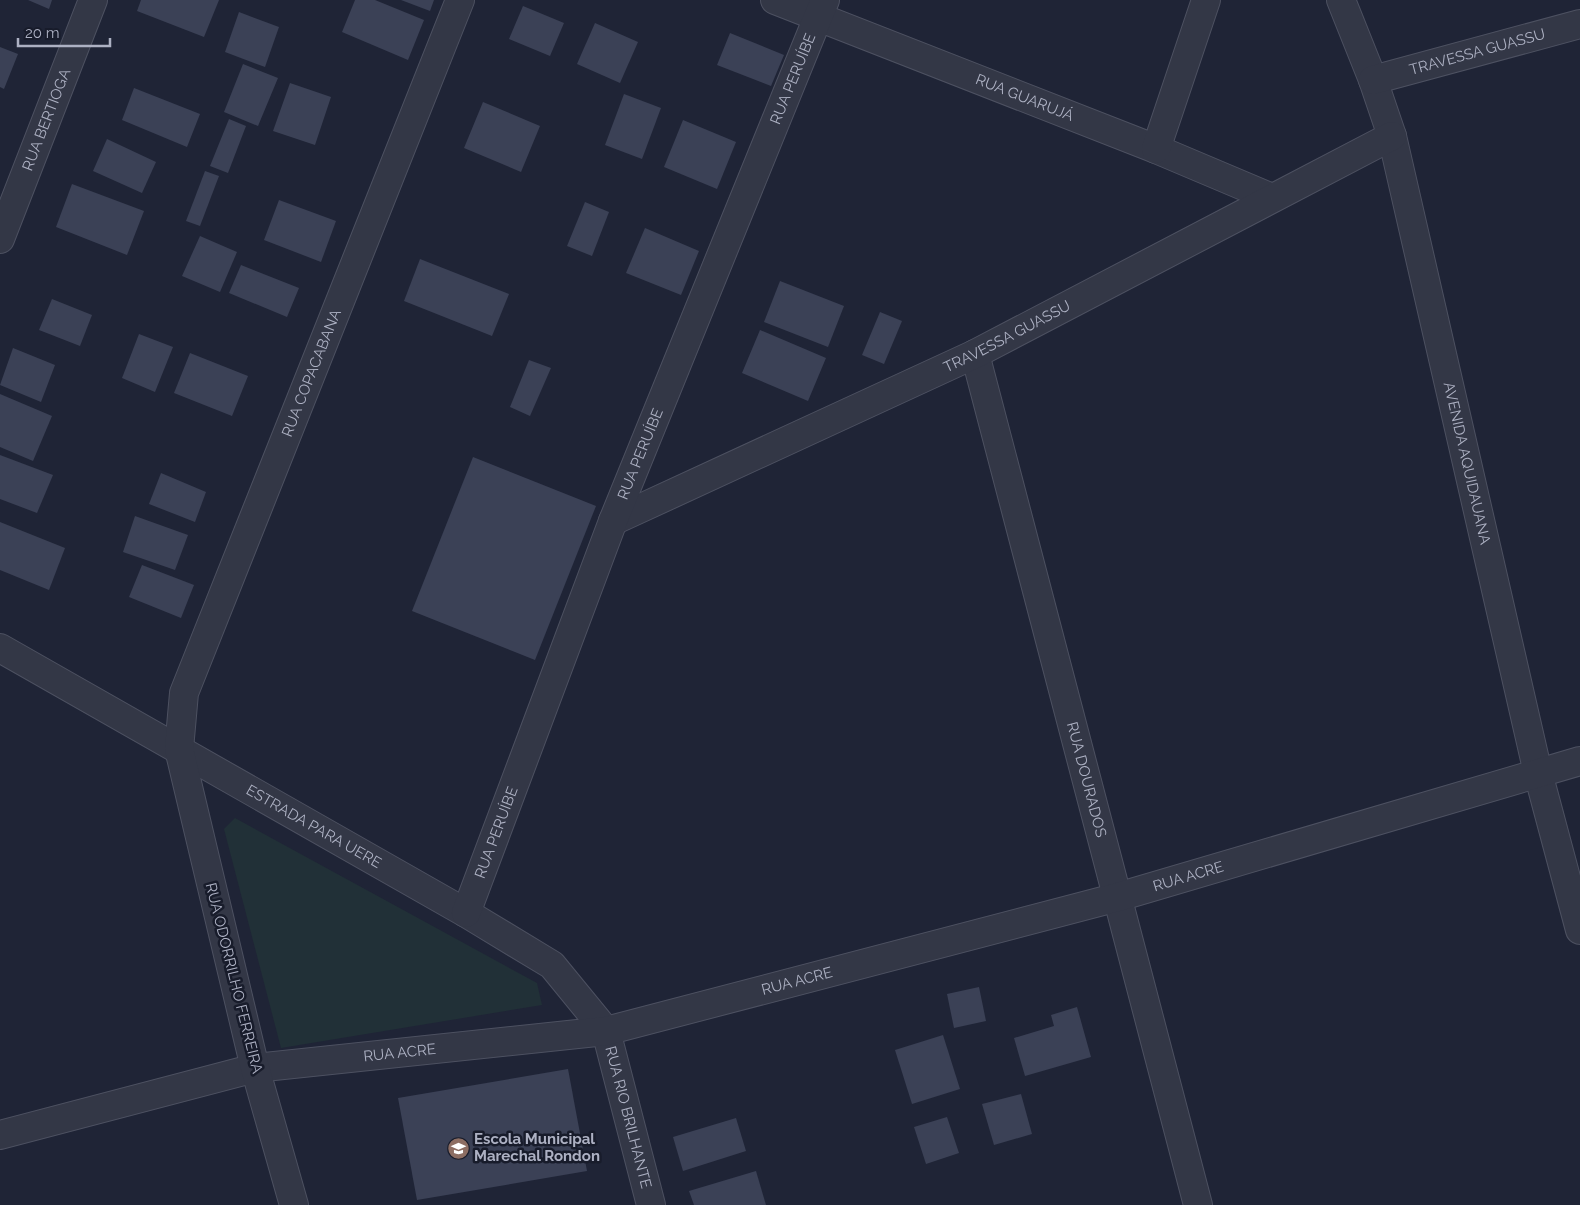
<svg xmlns="http://www.w3.org/2000/svg" width="1580" height="1205" viewBox="0 0 1580 1205" font-family="Raleway,sans-serif">
<style>
.park{fill:#213037}
.building{fill:#3b4156}
.lines{fill:none;stroke-linecap:round;stroke-linejoin:round}
.street-casing{stroke:#4d5161;stroke-width:30}
.street{stroke:#333746;stroke-width:28}
.labels{text-anchor:middle;stroke-width:5;stroke-linejoin:round;paint-order:stroke}
.street-label{font-size:15px;fill:#adb1c3;stroke:#181c2b}
.poi-label{font-size:15px;font-weight:bold;fill:#adb1c3;stroke:#181c2b;text-anchor:start}
</style>
<rect width="100%" height="100%" fill="#1f2436"/>
<path class="park" d="M 235,818 L 537,983 L 542,1005 L 281,1048 L 224,829 Z"/>
<g class="building">
<path d="M 28,0 L 52,0 L 49,9 Z"/>
<path d="M 141,0 L 219,0 L 204,37 L 137,11 Z"/>
<path d="M 355,0 L 375,0 L 424,20 L 408,60 L 342,32 Z"/>
<path d="M 401,0 L 434,0 L 430,11 Z"/>
<path d="M 523,6 L 564,23 L 550,56 L 509,39 Z"/>
<path d="M 239,12 L 279,27 L 265,67 L 225,52 Z"/>
<path d="M 595,23 L 638,42 L 620,83 L 577,64 Z"/>
<path d="M 730,33 L 784,55 L 771,86 L 717,65 Z"/>
<path d="M 0,47 L 18,54 L 4,89 L 0,87 Z"/>
<path d="M 243,64 L 278,78 L 258,126 L 224,112 Z"/>
<path d="M 290,83 L 331,97 L 315,145 L 273,131 Z"/>
<path d="M 134,88 L 200,114 L 187,147 L 122,120 Z"/>
<path d="M 624,94 L 661,108 L 642,159 L 605,145 Z"/>
<path d="M 483,102 L 540,126 L 521,172 L 464,148 Z"/>
<path d="M 229,119 L 246,126 L 228,173 L 210,166 Z"/>
<path d="M 683,120 L 736,142 L 717,189 L 664,167 Z"/>
<path d="M 107,139 L 156,162 L 142,193 L 93,171 Z"/>
<path d="M 205,171 L 219,176 L 200,226 L 186,221 Z"/>
<path d="M 72,184 L 144,211 L 127,255 L 56,227 Z"/>
<path d="M 279,200 L 336,221 L 321,262 L 264,240 Z"/>
<path d="M 585,202 L 609,212 L 592,256 L 567,246 Z"/>
<path d="M 645,228 L 699,251 L 681,295 L 626,273 Z"/>
<path d="M 200,236 L 237,252 L 220,292 L 182,276 Z"/>
<path d="M 420,259 L 509,294 L 492,336 L 404,301 Z"/>
<path d="M 241,265 L 299,288 L 287,317 L 229,293 Z"/>
<path d="M 780,281 L 844,306 L 828,347 L 764,322 Z"/>
<path d="M 52,299 L 92,315 L 80,346 L 39,330 Z"/>
<path d="M 880,312 L 902,321 L 884,364 L 862,355 Z"/>
<path d="M 760,330 L 826,358 L 808,401 L 742,373 Z"/>
<path d="M 139,334 L 173,347 L 155,392 L 122,378 Z"/>
<path d="M 13,348 L 55,365 L 41,402 L 0,385 Z"/>
<path d="M 190,353 L 248,376 L 232,416 L 174,393 Z"/>
<path d="M 529,360 L 551,368 L 530,416 L 510,407 Z"/>
<path d="M 0,394 L 52,416 L 33,461 L 0,447 Z"/>
<path d="M 0,455 L 53,475 L 37,513 L 0,499 Z"/>
<path d="M 473,457 L 596,506 L 535,660 L 412,611 Z"/>
<path d="M 161,473 L 206,492 L 195,522 L 149,504 Z"/>
<path d="M 135,516 L 188,535 L 175,570 L 123,552 Z"/>
<path d="M 0,522 L 65,548 L 49,590 L 0,570 Z"/>
<path d="M 142,565 L 194,585 L 181,618 L 129,597 Z"/>
<path d="M 979,987 L 986,1021 L 954,1028 L 947,994 Z"/>
<path d="M 1077,1007 L 1091,1057 L 1025,1076 L 1014,1038 L 1054,1026 L 1051,1015 Z"/>
<path d="M 943,1035 L 960,1089 L 912,1104 L 895,1050 Z"/>
<path d="M 568,1069 L 587,1171 L 417,1200 L 398,1098 Z"/>
<path d="M 1021,1094 L 1032,1134 L 994,1145 L 982,1104 Z"/>
<path d="M 947,1117 L 959,1153 L 926,1164 L 914,1127 Z"/>
<path d="M 736,1118 L 746,1151 L 683,1171 L 673,1137 Z"/>
<path d="M 756,1171 L 766,1205 L 694,1205 L 689,1191 Z"/>
</g>
<g class="lines">
<defs>
<g id="street">
<path id="s1" d="M 775,0 L 1156,149 L 1272,198"/>
<path id="s2" d="M 1341,0 L 1373,80 L 1392,136 L 1538,773 L 1580,930"/>
<path id="s3" d="M 1373,80 L 1580,24"/>
<path d="M 1156,149 L 1206,0"/>
<path id="s4" d="M 0,239 L 93,0"/>
<path id="s5" d="M 975,354 L 1198,1205"/>
<path id="s6" d="M 613,521 L 975,354 L 1392,136"/>
<path id="s7" d="M 0,648 L 466,913 L 552,965 L 606,1031 L 651,1205"/>
<path id="s8" d="M 466,913 L 613,521 L 825,0"/>
<path id="s9" d="M 0,1135 L 255,1068 L 606,1031 L 1118,897 L 1580,761"/>
<path id="s10" d="M 294,1205 L 255,1068 L 179,749 L 184,693 L 460,0"/>
</g>
</defs>
<use href="#street" class="street-casing"/>
<use href="#street" class="street"/>
</g>
<defs>
<symbol id="school-disc" viewBox="-11 -11 22 22"><circle r="9.5" fill="#8d6e63" stroke="#181c2b"/><path d="M0-5L7-2L0 1L-7-2ZM-4 1L0 2.5L4 1V4Q0 6-4 4Z" fill="#fff"/></symbol>
</defs>
<g fill-rule="evenodd">
<use href="#school-disc" x="446" y="1136" width="25" height="25"/>
</g>
<g class="labels">
<g class="street-label">
<text dy="5" stroke="none"><textPath href="#s3" startOffset="108">TRAVESSA GUASSU</textPath></text>
<text dy="5" stroke="none"><textPath href="#s8" startOffset="896">RUA PERUÍBE</textPath></text>
<text dy="5" stroke="none"><textPath href="#s1" startOffset="268">RUA GUARUJÁ</textPath></text>
<text dy="5" stroke="none"><textPath href="#s4" startOffset="128">RUA BERTIOGA</textPath></text>
<text dy="5" stroke="none"><textPath href="#s6" startOffset="435">TRAVESSA GUASSU</textPath></text>
<text dy="5" stroke="none"><textPath href="#s10" startOffset="871">RUA COPACABANA</textPath></text>
<text dy="5" stroke="none"><textPath href="#s8" startOffset="491">RUA PERUÍBE</textPath></text>
<text dy="5" stroke="none"><textPath href="#s2" startOffset="481">AVENIDA AQUIDAUANA</textPath></text>
<text dy="5" stroke="none"><textPath href="#s5" startOffset="440">RUA DOURADOS</textPath></text>
<text dy="5" stroke="none"><textPath href="#s7" startOffset="361">ESTRADA PARA UERE</textPath></text>
<text dy="5" stroke="none"><textPath href="#s8" startOffset="86">RUA PERUÍBE</textPath></text>
<text dy="5" stroke="none"><textPath href="#s9" startOffset="1219">RUA ACRE</textPath></text>
<text transform="translate(234 978) rotate(76)" y="5">RUA ODORRILHO FERREIRA</text>
<text dy="5" stroke="none"><textPath href="#s9" startOffset="814">RUA ACRE</textPath></text>
<text dy="5" stroke="none"><textPath href="#s9" startOffset="409">RUA ACRE</textPath></text>
<text dy="5" stroke="none"><textPath href="#s7" startOffset="811">RUA RIO BRILHANTE</textPath></text>
</g>
<g class="poi-label">
<text x="474" y="1144">Escola Municipal<tspan x="474" dy="17">Marechal Rondon</tspan></text>
</g>
</g>
<path d="M18 38v8h92v-8" fill="none" stroke="#adb1c3" stroke-width="2.5"/>
<text x="25" y="38" font-size="15" fill="#adb1c3" stroke="#181c2b" stroke-width="4" paint-order="stroke">20 m</text>
</svg>
